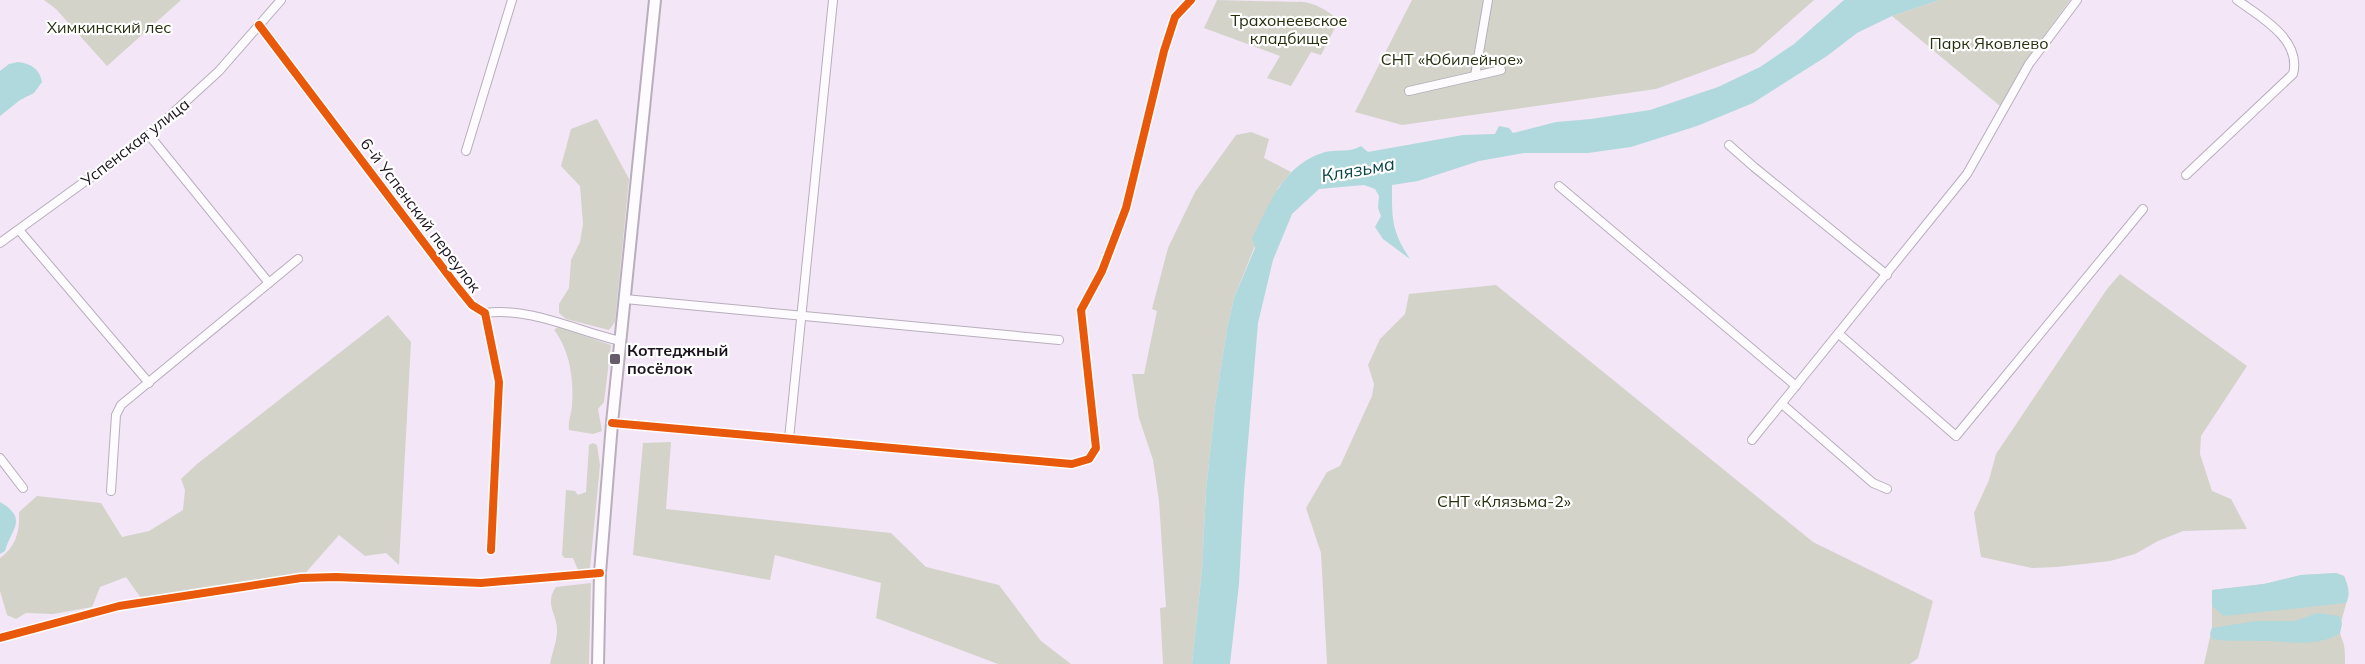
<svg xmlns="http://www.w3.org/2000/svg" width="2365" height="664" viewBox="0 0 2365 664" font-family="Mulish,sans-serif">
<style>
.green{fill:#d3d3c9}
.water{fill:#b0d9dd}
.lines{fill:none;stroke-linecap:round;stroke-linejoin:round}
.street-casing{stroke:#b8aebc;stroke-width:10}
.secondary-casing{stroke:#b8aebc;stroke-width:14}
.street{stroke:#fdfbfe;stroke-width:8}
.secondary{stroke:#fdfbfe;stroke-width:10}
.cycleway-casing{stroke:#fff;stroke-width:11}
.cycleway{stroke:#e8590c;stroke-width:8}
.poi-dot{fill:#675d6a;stroke:#fff;stroke-width:2}
.labels{text-anchor:middle;stroke-width:4.5;stroke-linejoin:round;paint-order:stroke}
.park-label{font-size:16px;fill:#262f0c;stroke:#fff}
.street-label{font-size:16px;fill:#1c131e;stroke:#fff}
.poi-label{font-size:16px;font-weight:bold;fill:#1c131e;stroke:#fff;text-anchor:start}
.water-label{font-size:18px;font-style:italic;fill:#084545;stroke:#fff}
</style>
<rect width="100%" height="100%" fill="#f3e6f7"/>
<g class="green">
<path d="M 44,0 L 181,0 L 107,66 L 56,9 Z"/>
<path d="M 1217,0 L 1297,2 C 1311,0 1328,11 1339,20 L 1321,55 L 1311,52 L 1291,86 L 1267,78 L 1280,56 L 1204,28 Z"/>
<path d="M 1412,0 L 1814,0 L 1754,53 L 1656,89 L 1402,125 L 1355,112 Z"/>
<path d="M 1939,0 L 2070,0 L 2025,62 L 2000,106 L 1892,16 Z"/>
<path d="M 597,119 L 629,179 L 615,322 L 609,330 L 566,319 L 559,313 L 559,304 L 569,288 L 571,260 L 580,242 L 583,224 L 580,186 L 561,166 L 571,129 Z"/>
<path d="M 1251,132 L 1269,139 L 1264,158 L 1291,172 L 1278,188 L 1234,298 L 1227,329 L 1215,406 L 1206,491 L 1202,569 L 1192,664 L 1163,664 L 1160,608 L 1166,607 L 1159,501 L 1153,460 L 1139,418 L 1132,374 L 1144,374 L 1157,311 L 1152,309 L 1168,248 L 1195,192 L 1236,135 Z"/>
<path d="M 2120,274 L 2247,366 L 2201,436 L 2200,454 L 2212,491 L 2231,499 L 2247,529 L 2183,531 L 2158,541 L 2135,554 L 2110,561 L 2057,567 L 2032,568 L 1981,557 L 1974,513 L 1989,480 L 1996,454 L 2107,289 Z"/>
<path d="M 1496,285 L 1813,542 L 1933,601 L 1918,658 L 1910,664 L 1327,664 L 1321,553 L 1306,508 L 1327,472 L 1340,466 L 1372,396 L 1374,384 L 1368,365 L 1380,339 L 1405,314 L 1409,294 Z"/>
<path d="M 388,315 L 411,342 L 399,565 L 386,553 L 365,556 L 339,535 L 301,578 L 141,598 L 126,577 L 100,587 L 92,607 L 53,614 L 26,613 L 16,619 L 7,615 L 0,591 L 0,558 C 16,547 20,531 19,512 L 37,496 L 101,503 L 122,537 L 149,531 L 183,510 L 185,490 L 181,479 L 197,464 Z"/>
<path d="M 558,327 L 611,345 L 604,402 L 598,409 L 602,431 L 593,434 L 569,430 C 568,421 571,415 572,406 C 574,380 570,350 554,330 Z"/>
<path d="M 671,442 L 666,509 L 891,533 L 926,567 L 999,585 L 1041,641 L 1071,664 L 998,664 L 876,618 L 881,583 L 775,555 L 770,580 L 633,555 L 643,443 Z"/>
<path d="M 593,443 L 597,445 L 600,465 L 590,568 L 587,571 L 578,570 L 573,558 L 565,558 L 562,555 L 566,490 L 575,491 L 578,495 L 586,492 L 589,445 Z"/>
<path d="M 2336,573 L 2344,576 C 2353,598 2342,609 2340,631 C 2340,636 2343,640 2344,645 C 2345,651 2345,658 2345,664 L 2204,664 L 2212,628 L 2212,590 L 2264,584 L 2301,575 Z"/>
<path d="M 591,583 L 589,664 L 550,664 C 552,653 557,641 557,630 C 557,613 544,604 556,587 Z"/>
</g>
<g class="water">
<path d="M 1844,0 L 1939,0 L 1892,16 L 1857,33 L 1827,56 L 1753,103 L 1697,126 L 1631,147 L 1588,153 L 1524,153 L 1479,161 L 1418,181 L 1392,185 C 1392,219 1391,230 1410,259 L 1383,239 L 1375,227 L 1381,216 L 1378,208 L 1379,196 L 1375,189 L 1364,185 L 1319,189 L 1292,214 L 1273,260 L 1258,323 L 1244,490 L 1239,584 L 1230,664 L 1192,664 L 1202,569 L 1206,491 L 1215,406 L 1227,329 L 1234,298 L 1255,248 L 1252,238 C 1270,203 1284,164 1325,152 C 1338,149 1349,153 1361,146 L 1368,152 L 1463,135 L 1495,134 L 1499,126 L 1509,128 L 1513,133 L 1556,122 L 1591,119 L 1650,110 L 1718,87 L 1760,67 L 1794,44 Z"/>
<path d="M 18,62 C 31,64 39,68 42,82 L 34,93 L 20,100 L 0,116 L 0,71 L 9,64 Z"/>
<path d="M 0,502 C 29,519 11,529 5,551 L 0,554 Z"/>
<path d="M 2336,573 L 2344,576 C 2348,585 2351,594 2346,603 L 2224,616 L 2212,606 L 2212,590 L 2264,584 L 2301,575 Z"/>
<path d="M 2317,613 L 2340,616 L 2342,624 L 2340,633 C 2317,648 2289,641 2263,641 C 2245,640 2229,642 2212,639 L 2210,633 L 2212,628 L 2256,621 L 2295,621 Z"/>
</g>
<g class="lines">
<defs>
<g id="street">
<path d="M 259,25 L 455,284 L 472,305 L 485,313 L 499,382 L 491,550"/>
<path d="M 1475,76 L 1488,0"/>
<path d="M 1409,91 L 1501,70"/>
<path d="M 149,135 L 269,283"/>
<path d="M 1729,145 L 1754,167 L 1887,275"/>
<path d="M 466,151 L 512,0"/>
<path d="M 2186,175 L 2293,74 C 2302,40 2261,17 2237,0"/>
<path d="M 1559,186 L 1796,386"/>
<path d="M 19,230 L 149,383"/>
<path d="M 0,243 L 149,135 L 219,71 L 281,0"/>
<path d="M 625,299 L 1059,340"/>
<path d="M 485,313 C 532,307 576,331 621,341"/>
<path d="M 1839,334 L 1956,436 L 2143,209"/>
<path d="M 1782,404 L 1873,483 L 1887,489"/>
<path d="M 612,423 L 1072,464 L 1089,459 L 1096,448 L 1081,310 L 1102,271 L 1126,208 L 1164,51 L 1175,17 L 1191,0"/>
<path d="M 789,439 L 833,0"/>
<path d="M 1752,440 L 1967,174 L 2029,64 L 2077,0"/>
<path d="M 0,458 L 23,488"/>
<path d="M 111,491 L 116,415 L 121,405 L 298,259"/>
<path d="M 0,638 L 119,606 L 301,578 L 336,577 L 481,583 L 600,573"/>
</g>
<path id="secondary" d="M 598,664 L 600,573 L 612,423 L 655,0"/>
</defs>
<use href="#street" class="street-casing"/>
<use href="#secondary" class="secondary-casing"/>
<use href="#street" class="street"/>
<use href="#secondary" class="secondary"/>
<defs>
<g id="cycleway">
<path d="M 259,25 L 455,284 L 472,305 L 485,313 L 499,382 L 491,550"/>
<path d="M 612,423 L 1072,464 L 1089,459 L 1096,448 L 1081,310 L 1102,271 L 1126,208 L 1164,51 L 1175,17 L 1191,0"/>
<path d="M 0,638 L 119,606 L 301,578 L 336,577 L 481,583 L 600,573"/>
</g>
</defs>
<use href="#cycleway" class="cycleway-casing"/>
<use href="#cycleway" class="cycleway"/>
</g>
<rect class="poi-dot" x="609" y="353" width="12" height="12" rx="3"/>
<g class="labels">
<g class="park-label">
<text x="1289" y="26">Трахонеевское<tspan x="1289" dy="18">кладбище</tspan></text>
<text x="109" y="33">Химкинский лес</text>
<text x="1989" y="49">Парк Яковлево</text>
<text x="1452" y="65">СНТ «Юбилейное»</text>
<text x="1504" y="507">СНТ «Клязьма-2»</text>
</g>
<g class="street-label">
<text transform="translate(135 142) rotate(-38)" y="6">Успенская улица</text>
<text transform="translate(421 215) rotate(53)" y="6">6-й Успенский переулок</text>
</g>
<g class="poi-label">
<text x="627" y="356">Коттеджный<tspan x="627" dy="18">посёлок</tspan></text>
</g>
<g class="water-label">
<text transform="translate(1358 170) rotate(-10)" y="6">Клязьма</text>
</g>
</g>
</svg>
